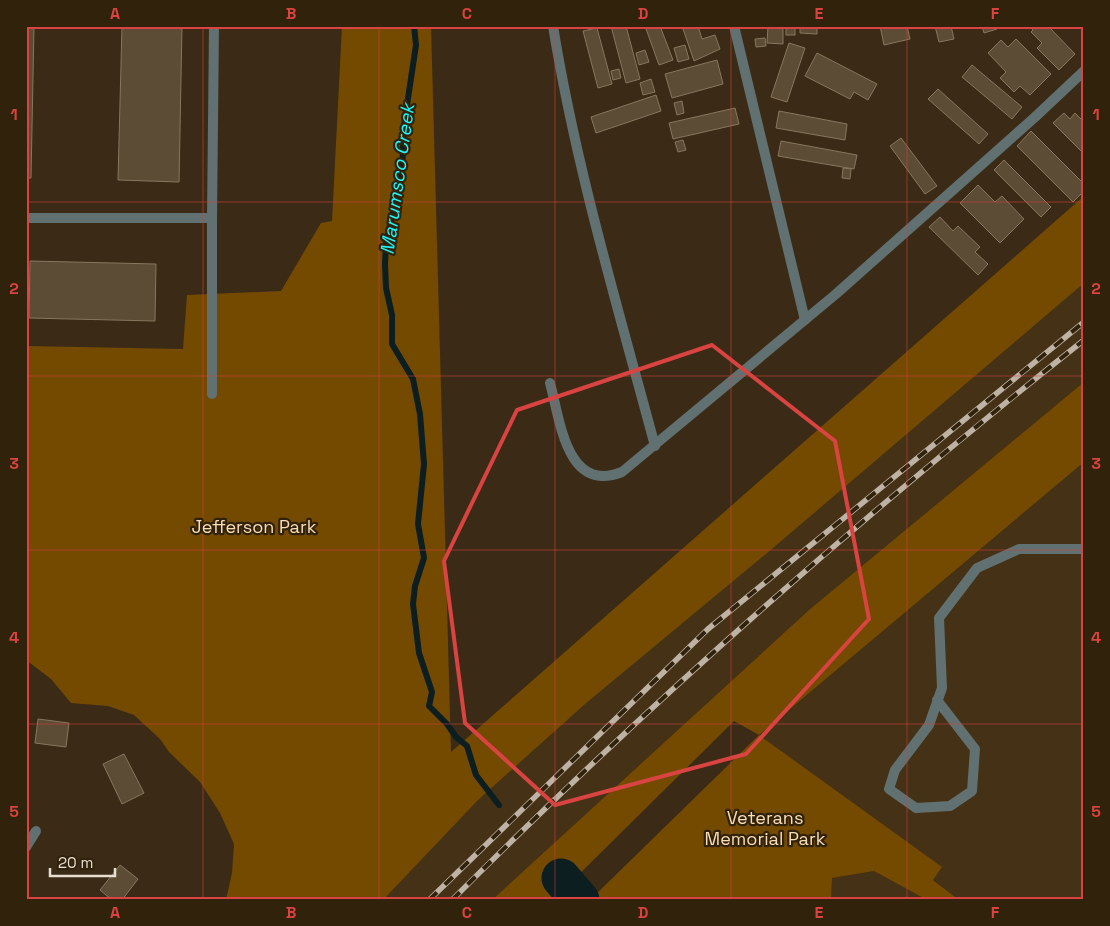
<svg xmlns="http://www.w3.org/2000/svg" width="1110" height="926" viewBox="0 0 1110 926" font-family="'Space Grotesk',sans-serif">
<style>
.built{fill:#453115}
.green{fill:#734a00}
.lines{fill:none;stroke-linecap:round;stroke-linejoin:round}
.stream{stroke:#0c1e1f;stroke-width:6}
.river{stroke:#0c1e1f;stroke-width:39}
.building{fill:#5c4b35;stroke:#88765e}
.service{stroke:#617070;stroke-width:10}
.minor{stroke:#617070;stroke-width:10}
.rail-casing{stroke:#bdb2a3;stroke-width:5.5}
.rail{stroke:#31220c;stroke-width:4;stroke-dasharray:11;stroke-linecap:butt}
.marked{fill:none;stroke:#d94341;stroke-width:4;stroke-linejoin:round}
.grid{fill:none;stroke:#d94341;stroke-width:1;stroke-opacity:0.55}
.labels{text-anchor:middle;stroke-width:4.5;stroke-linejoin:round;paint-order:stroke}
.park-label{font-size:18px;fill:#fadcb6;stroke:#31220c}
.water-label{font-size:19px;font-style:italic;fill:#19f9fe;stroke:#31220c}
.neatline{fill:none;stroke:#d94341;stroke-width:2}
.grid-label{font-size:16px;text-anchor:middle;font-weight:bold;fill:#d94341}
</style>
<rect width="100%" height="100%" fill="#3b2b16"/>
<g class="built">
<path d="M 1084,269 L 1084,382 L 809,610 L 492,900 L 364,900 L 875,444 Z"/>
<path d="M 1084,462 L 1084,900 L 959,900 L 933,879 L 941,867 L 759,735 Z"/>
<path d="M 874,871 L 927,900 L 831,900 L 832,878 Z"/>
</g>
<g class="green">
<path d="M 342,26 L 431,26 L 451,752 L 1084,196 L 1084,283 L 773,548 L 585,704 L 478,800 L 383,900 L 226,900 L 232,873 L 234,844 L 220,813 L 200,782 L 169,752 L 160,739 L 134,715 L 108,706 L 71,703 L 51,679 L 26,660 L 26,346 L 183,349 L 187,295 L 281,291 L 321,223 L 332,221 Z"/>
<path d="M 1084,382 L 1084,462 L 759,735 L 942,867 L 933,880 L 959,900 L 927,900 L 874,871 L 832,878 L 831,900 L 590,900 L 759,735 L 734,721 L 553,900 L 492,900 L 809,610 Z"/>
</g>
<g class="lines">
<path class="stream" d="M 414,26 L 416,45 L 404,125 L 402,172 L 386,243 L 385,264 L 386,288 L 392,315 L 392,344 L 413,379 L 420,414 L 424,464 L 418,524 L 424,558 L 415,586 L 413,604 L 419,653 L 432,692 L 429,706 L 447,724 L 456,737 L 467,746 L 476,775 L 499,805"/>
<path class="river" d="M 561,878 L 580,900"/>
</g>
<g class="building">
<path d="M 26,26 L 34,26 L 31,178 L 26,178 Z"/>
<path d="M 122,26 L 182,26 L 179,182 L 118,180 Z"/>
<path d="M 611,26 L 626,26 L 640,79 L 626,83 Z"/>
<path d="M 645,26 L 660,26 L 673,60 L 659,65 Z"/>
<path d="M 682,26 L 698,26 L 702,39 L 715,35 L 720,49 L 694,61 Z"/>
<path d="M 768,26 L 783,26 L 783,44 L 767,43 Z"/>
<rect x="786" y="26" width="9" height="9"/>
<path d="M 800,26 L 817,26 L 817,34 L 800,33 Z"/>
<path d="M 880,26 L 907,26 L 910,39 L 884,45 Z"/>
<path d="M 935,26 L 951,26 L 954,39 L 939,42 Z"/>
<path d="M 982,26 L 996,26 L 997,29 L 984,33 Z"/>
<path d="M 1029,26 L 1048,26 L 1075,54 L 1059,70 L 1037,48 L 1042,43 L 1031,32 L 1033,30 Z"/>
<path d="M 597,28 L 612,84 L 598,88 L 583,31 Z"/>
<path d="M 765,38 L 766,46 L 756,47 L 755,39 Z"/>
<path d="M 1016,39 L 1051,74 L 1030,95 L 1020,86 L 1014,92 L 1000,78 L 1006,72 L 988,53 L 1001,40 L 1008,47 Z"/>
<path d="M 789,43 L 805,48 L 787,102 L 771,97 Z"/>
<path d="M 685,45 L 689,59 L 678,62 L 674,48 Z"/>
<path d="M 645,50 L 649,62 L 639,65 L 636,53 Z"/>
<path d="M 817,53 L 877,84 L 868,100 L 854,92 L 850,99 L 805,76 Z"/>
<path d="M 717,60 L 723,84 L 672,98 L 665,74 Z"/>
<path d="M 972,65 L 1022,107 L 1012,119 L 962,77 Z"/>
<path d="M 619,69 L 621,78 L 613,80 L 611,71 Z"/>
<path d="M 651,79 L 655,92 L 643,95 L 640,83 Z"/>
<path d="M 938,89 L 988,134 L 979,144 L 928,99 Z"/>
<path d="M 656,95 L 661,111 L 596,133 L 591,117 Z"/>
<path d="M 682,101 L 684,113 L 677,115 L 674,103 Z"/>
<path d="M 735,108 L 739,124 L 673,139 L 669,123 Z"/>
<path d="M 779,111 L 847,124 L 845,140 L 776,128 Z"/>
<path d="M 1064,113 L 1070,119 L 1075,113 L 1084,122 L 1084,154 L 1053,123 Z"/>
<path d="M 1031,131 L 1084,184 L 1084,191 L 1073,202 L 1017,146 Z"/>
<path d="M 901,138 L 937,186 L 925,194 L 890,146 Z"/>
<path d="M 683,140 L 686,150 L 678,152 L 675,142 Z"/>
<path d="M 781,141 L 857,155 L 854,169 L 778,156 Z"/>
<path d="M 1004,160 L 1051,207 L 1041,217 L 994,170 Z"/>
<path d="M 843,168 L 851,169 L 850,179 L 842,178 Z"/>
<path d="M 978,185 L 995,202 L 1002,196 L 1024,219 L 1000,243 L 960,203 Z"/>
<path d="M 940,217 L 953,231 L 958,226 L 980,247 L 975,252 L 988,264 L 978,275 L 929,227 Z"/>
<path d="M 30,261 L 156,264 L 155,321 L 29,318 Z"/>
<path d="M 38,719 L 69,723 L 66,747 L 35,743 Z"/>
<path d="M 124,754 L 144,793 L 122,804 L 103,764 Z"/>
<path d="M 120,865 L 138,879 L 122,900 L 112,900 L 100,890 Z"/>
</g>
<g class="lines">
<g class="service">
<path d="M 553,26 C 576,168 618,308 655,446"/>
<path d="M 734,26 L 805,320"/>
<path d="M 26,218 L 212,218 L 214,26"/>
<path d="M 550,383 C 560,419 566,494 622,472 L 836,294 L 1034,118 L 1084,71"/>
<path d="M 212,394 L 212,218"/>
<path d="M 937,700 L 975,749 L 972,791 L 950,806 L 916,808 L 889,789 L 895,770 L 929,725 L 942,688 L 939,618 L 977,568 L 1019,549 L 1084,549"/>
</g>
<path class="minor" d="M 26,847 L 36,831"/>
<defs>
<g id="rail">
<path d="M 429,900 L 708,629 L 1084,322"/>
<path d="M 452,900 C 651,701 863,515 1084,340"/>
</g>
</defs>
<use href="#rail" class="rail-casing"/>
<use href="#rail" class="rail"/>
</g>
<path class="marked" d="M 712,345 L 835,441 L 869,619 L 746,754 L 555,805 L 465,723 L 444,561 L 517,410 Z"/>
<path class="grid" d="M 203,26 L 203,900M 379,26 L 379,900M 555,26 L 555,900M 731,26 L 731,900M 907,26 L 907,900M 26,202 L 1084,202M 26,376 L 1084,376M 26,550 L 1084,550M 26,724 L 1084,724"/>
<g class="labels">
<g class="park-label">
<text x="254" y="533">Jefferson Park</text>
<text x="765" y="824">Veterans<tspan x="765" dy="21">Memorial Park</tspan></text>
</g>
<g class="water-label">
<text transform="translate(397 179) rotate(-82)" y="7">Marumsco Creek</text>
</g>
</g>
<rect width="1110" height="926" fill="none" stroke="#31220c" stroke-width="55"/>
<path d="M50 868v8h65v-8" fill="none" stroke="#e8ded1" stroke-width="2.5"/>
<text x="58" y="868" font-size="15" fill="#e8ded1" stroke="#31220c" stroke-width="4" paint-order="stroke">20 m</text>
<rect x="28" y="28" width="1054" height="870" class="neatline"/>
<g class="grid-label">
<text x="115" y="19">A</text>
<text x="291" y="19">B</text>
<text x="467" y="19">C</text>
<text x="643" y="19">D</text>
<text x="819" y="19">E</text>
<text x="995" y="19">F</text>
<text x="14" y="120">1</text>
<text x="1096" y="120">1</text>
<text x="14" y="294">2</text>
<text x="1096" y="294">2</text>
<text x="14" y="469">3</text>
<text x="1096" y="469">3</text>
<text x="14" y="643">4</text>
<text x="1096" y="643">4</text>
<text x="14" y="817">5</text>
<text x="1096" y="817">5</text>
<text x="115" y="918">A</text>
<text x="291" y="918">B</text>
<text x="467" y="918">C</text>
<text x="643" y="918">D</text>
<text x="819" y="918">E</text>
<text x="995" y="918">F</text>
</g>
</svg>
